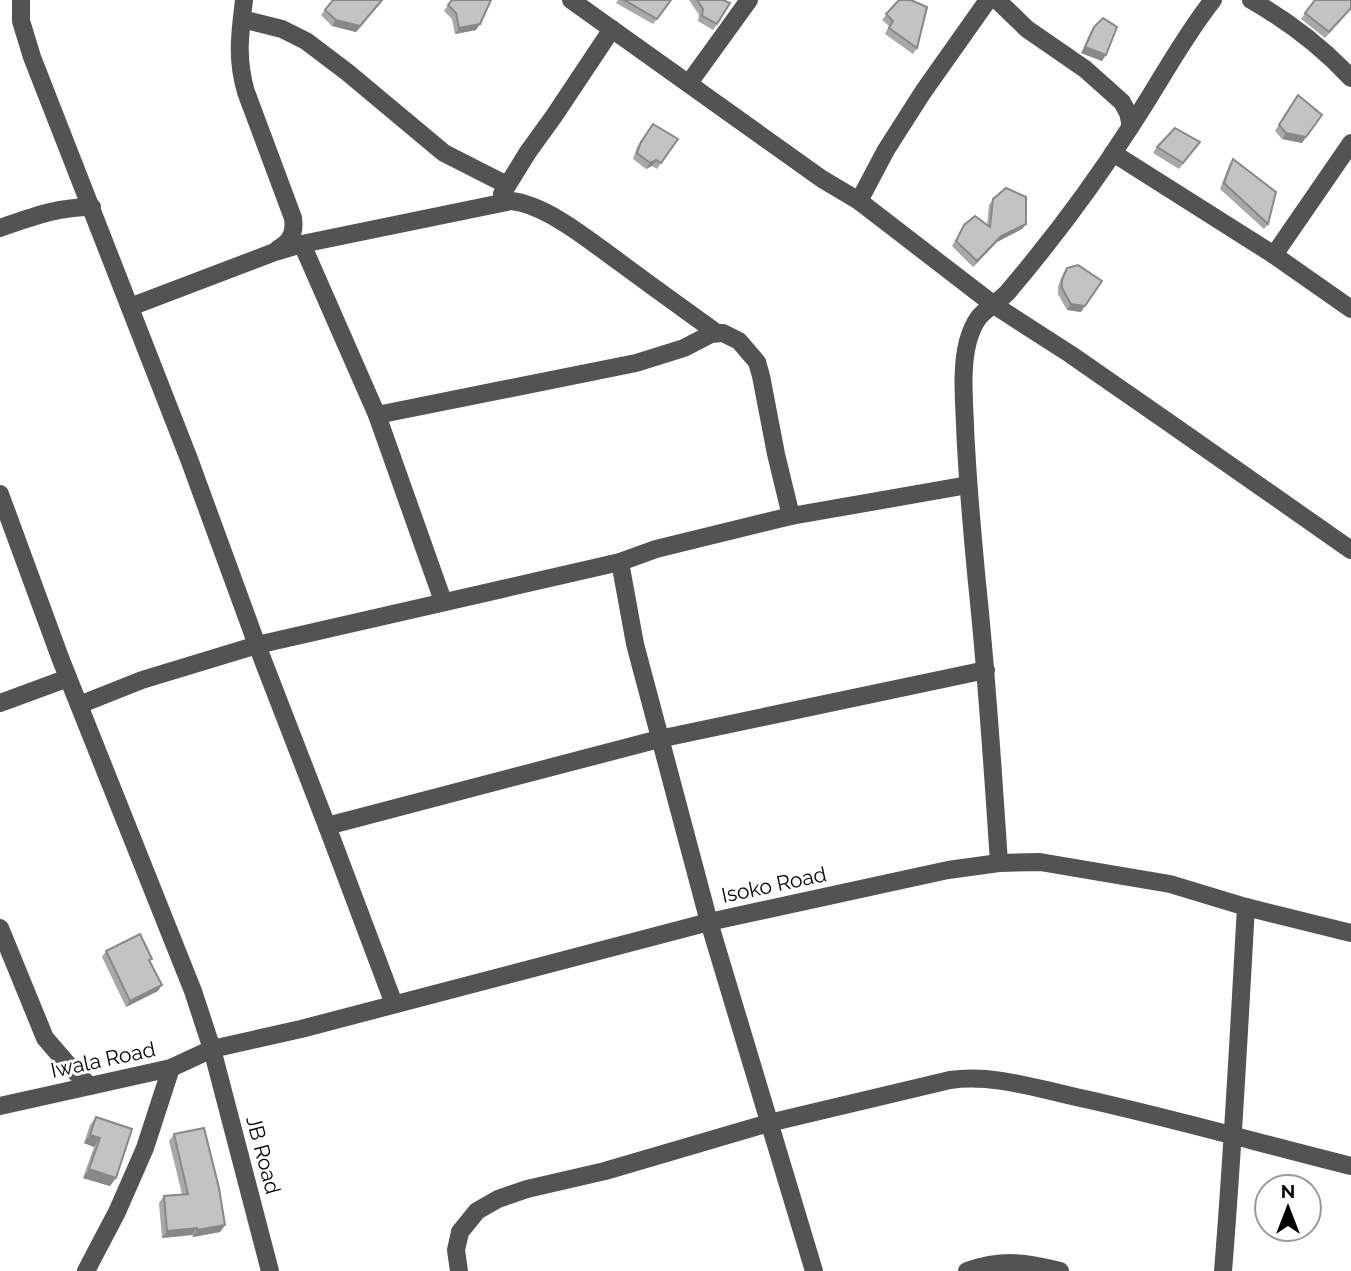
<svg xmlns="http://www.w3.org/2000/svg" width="1351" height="1271" viewBox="0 0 1351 1271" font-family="Raleway,sans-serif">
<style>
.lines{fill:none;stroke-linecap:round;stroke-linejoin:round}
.minor{stroke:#535353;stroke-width:18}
.wall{fill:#a8a8a8}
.shaded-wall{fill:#888}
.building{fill:#c3c3c3;stroke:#888;stroke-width:2}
.labels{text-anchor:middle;stroke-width:6;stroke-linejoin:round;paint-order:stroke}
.street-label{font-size:21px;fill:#000;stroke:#fff}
</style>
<rect width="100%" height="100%" fill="#fff"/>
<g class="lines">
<g class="minor">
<path d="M 21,0 L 21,21 L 32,57 L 189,459 L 257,645 L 327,826 L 394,1004"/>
<path d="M 244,0 C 240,34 236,58 246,92 L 293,218 C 295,233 291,241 278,249"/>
<path d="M 571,0 L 822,179 L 859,201 L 994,305 L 1070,354 L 1168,422 L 1351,550"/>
<path d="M 997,0 L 1027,29 L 1085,69 L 1122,102 L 1128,113 L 1131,126"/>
<path d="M 1251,0 C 1288,21 1322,47 1351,78"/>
<path d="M 242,19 L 282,29 L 306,41 L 347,72 L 444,153 L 507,185"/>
<path d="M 689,83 L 749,0"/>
<path d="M 1113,153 L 1274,255 L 1351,309"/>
<path d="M 502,194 L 528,152 L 554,116 L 612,29"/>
<path d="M 859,201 L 886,150 L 923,92 L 988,0"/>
<path d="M 0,228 C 32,217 57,207 92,207"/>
<path d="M 302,244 L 377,415 L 443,601"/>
<path d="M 1274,255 L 1351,143"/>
<path d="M 130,307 L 272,253 L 302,244 L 511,201 C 548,205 591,242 622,264 C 653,287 685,310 717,333"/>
<path d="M 377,415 L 636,363 L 684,348 L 711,334 L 723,333 L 739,341 L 757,362 L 761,376 L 776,454 L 791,516"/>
<path d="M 0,494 L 61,660 L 193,991 L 212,1049 L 270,1271"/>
<path d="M 620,562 L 635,644 L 709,922 L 814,1271"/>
<path d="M 0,703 L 68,678"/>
<path d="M 79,705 L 142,680 L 257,645 L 620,562 L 656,549 L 791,516 L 968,485"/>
<path d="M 327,826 L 659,739 L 986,670"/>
<path d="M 999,863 C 993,770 987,677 977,583 C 972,530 967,478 965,425 C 964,397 961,368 968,341 C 977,310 986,313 1007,293 C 1052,240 1094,184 1131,126 C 1159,84 1182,39 1213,0"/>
<path d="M 0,928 L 45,1038 L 70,1067 L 90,1086"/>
<path d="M 0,1106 L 171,1068 L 212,1049 L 301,1029 L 709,922 L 948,870 L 999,863 L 1040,862 L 1170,884 L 1246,907 L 1351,933"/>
<path d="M 86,1271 L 117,1212 L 145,1148 L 171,1068"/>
<path d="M 459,1271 L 456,1250 L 460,1232 L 477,1211 L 498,1199 L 527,1189 L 605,1171 L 769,1123 L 950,1080 C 992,1074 1035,1088 1076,1097 C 1168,1117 1259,1143 1351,1166"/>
<path d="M 967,1271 C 1002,1259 1025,1262 1060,1271"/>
<path d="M 1223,1271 C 1233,1150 1239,1029 1246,907"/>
</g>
</g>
<g class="wall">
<path d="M 333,0 L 383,0 L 356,32 L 332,26 L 321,15 Z"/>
<path d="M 618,0 L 672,0 L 653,24 L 616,3 Z"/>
<path d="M 689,0 L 723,0 L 717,24 L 713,30 L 698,21 L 699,15 Z"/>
<path d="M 899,0 L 917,48 L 913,54 L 885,34 L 889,26 L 882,20 Z"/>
<path d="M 1351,0 L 1351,9 L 1325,38 L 1301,19 L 1305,13 Z"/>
<path d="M 448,5 L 480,24 L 476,30 L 455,34 L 452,19 L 444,11 Z"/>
<path d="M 1094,27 L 1102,61 L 1081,53 L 1090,33 Z"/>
<path d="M 1298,95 L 1302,143 L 1282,139 L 1275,131 Z"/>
<path d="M 653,124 L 678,139 L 657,169 L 652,166 L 646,169 L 633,159 L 637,147 Z"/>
<path d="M 1200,142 L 1179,169 L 1153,153 L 1157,147 Z"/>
<path d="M 1233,159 L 1268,224 L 1264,229 L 1220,189 L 1229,165 Z"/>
<path d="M 993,199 L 1022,229 L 997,242 L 973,267 L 952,246 L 964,225 L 987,225 L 989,205 Z"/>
<path d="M 1067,268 L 1081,312 L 1067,310 L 1058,294 L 1058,286 L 1063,274 Z"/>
<path d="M 106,951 L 150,962 L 158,991 L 126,1007 L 102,957 Z"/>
<path d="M 96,1117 L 110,1186 L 83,1178 L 94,1147 L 84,1143 L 90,1125 Z"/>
<path d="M 174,1134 L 225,1225 L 220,1232 L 193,1237 L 192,1235 L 162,1238 L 159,1203 L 164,1196 L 182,1194 L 169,1141 Z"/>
</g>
<g class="shaded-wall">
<path d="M 383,0 L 356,32 L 332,26 L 336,20 Z"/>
<path d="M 480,24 L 476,30 L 455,34 L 459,28 Z"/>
<path d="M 1085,47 L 1106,55 L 1102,61 L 1081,53 Z"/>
<path d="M 1322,115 L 1302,143 L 1282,139 L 1286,133 Z"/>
<path d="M 656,160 L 652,166 L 646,169 L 650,163 Z"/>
<path d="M 1026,224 L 1022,229 L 997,242 L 973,267 L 977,261 L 1001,236 Z"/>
<path d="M 1071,304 L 1085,306 L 1081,312 L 1067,310 Z"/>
<path d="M 162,985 L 158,991 L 126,1007 L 130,1001 Z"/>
<path d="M 90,1135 L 100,1138 L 94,1147 L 84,1143 Z"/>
<path d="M 89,1169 L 116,1178 L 110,1186 L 83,1178 Z"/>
<path d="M 225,1225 L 220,1232 L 193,1237 L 197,1230 Z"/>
<path d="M 197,1228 L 192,1235 L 162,1238 L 167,1231 Z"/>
</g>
<g class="building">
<path d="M 333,0 L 382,0 L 360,26 L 336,20 L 325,10 Z"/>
<path d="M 452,0 L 491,0 L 480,24 L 459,28 L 456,13 L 448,5 Z"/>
<path d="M 624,0 L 671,0 L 657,19 Z"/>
<path d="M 697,0 L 723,0 L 730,3 L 717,24 L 702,16 L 703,9 Z"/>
<path d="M 899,0 L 911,0 L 927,7 L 917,48 L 889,28 L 893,21 L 886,14 Z"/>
<path d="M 1315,0 L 1351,0 L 1351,8 L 1329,32 L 1305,13 Z"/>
<path d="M 1103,18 L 1117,27 L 1106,55 L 1085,47 L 1094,27 Z"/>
<path d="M 1298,95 L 1322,115 L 1306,137 L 1286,133 L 1279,125 Z"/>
<path d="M 653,124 L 678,139 L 661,163 L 656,160 L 650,163 L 637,153 L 641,142 Z"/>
<path d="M 1175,128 L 1200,142 L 1183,163 L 1157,147 Z"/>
<path d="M 1233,159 L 1276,192 L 1268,224 L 1224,183 Z"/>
<path d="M 1006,188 L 1026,197 L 1026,224 L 1001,236 L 977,261 L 956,241 L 964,225 L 975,216 L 990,227 L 993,199 Z"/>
<path d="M 1078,265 L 1102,281 L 1085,306 L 1071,304 L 1062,288 L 1062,280 L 1067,268 Z"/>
<path d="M 140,934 L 152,959 L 149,960 L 162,985 L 130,1001 L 106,951 Z"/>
<path d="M 96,1117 L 132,1129 L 116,1178 L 89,1169 L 100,1138 L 90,1135 Z"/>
<path d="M 204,1128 L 219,1188 L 225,1225 L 197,1230 L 197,1228 L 167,1231 L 164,1196 L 188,1194 L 174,1134 Z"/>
</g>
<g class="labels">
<g class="street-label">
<text transform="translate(774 885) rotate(-12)" y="7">Isoko Road</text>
<text transform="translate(103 1060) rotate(-12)" y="7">Iwala Road</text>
<text transform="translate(263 1155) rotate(75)" y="7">JB Road</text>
</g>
</g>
<g transform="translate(1288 1208)"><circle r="33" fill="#ffffff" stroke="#999999" stroke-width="2"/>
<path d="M0-5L12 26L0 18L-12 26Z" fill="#000000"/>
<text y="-10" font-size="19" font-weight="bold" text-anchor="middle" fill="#000000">N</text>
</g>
</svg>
